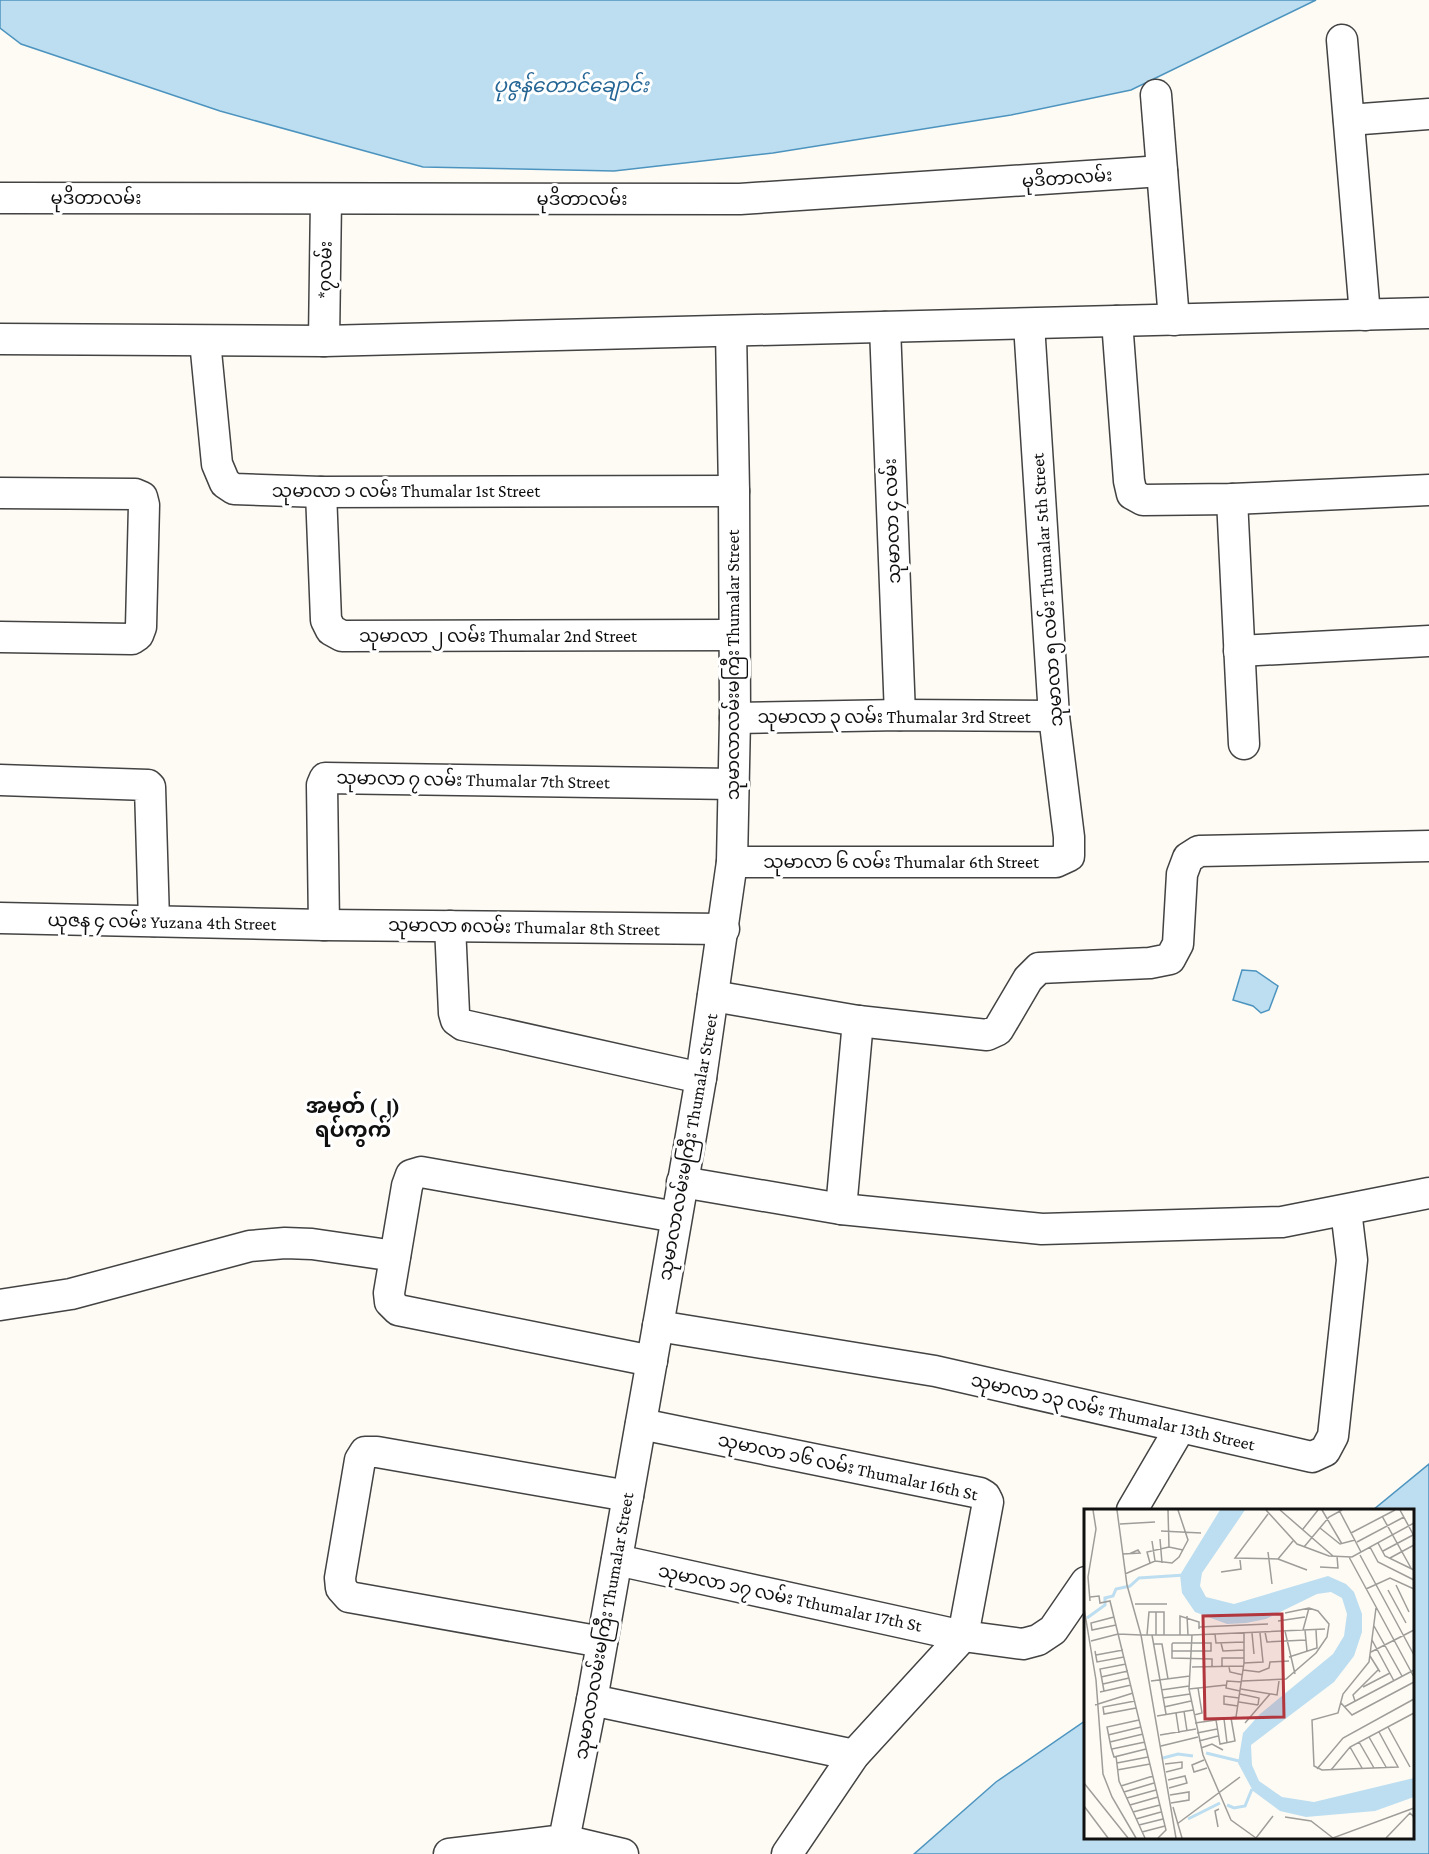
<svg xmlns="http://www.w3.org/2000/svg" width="1429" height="1854" viewBox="0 0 1429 1854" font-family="'Crimson Pro','Noto Sans Myanmar',serif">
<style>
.water{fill:#bddef0;stroke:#4c94bf;stroke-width:1.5}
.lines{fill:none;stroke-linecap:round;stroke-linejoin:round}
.minor-casing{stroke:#434343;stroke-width:33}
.minor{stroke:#fff;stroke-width:30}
.labels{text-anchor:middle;stroke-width:6;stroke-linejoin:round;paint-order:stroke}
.street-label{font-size:18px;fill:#101010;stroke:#fff}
.water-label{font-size:20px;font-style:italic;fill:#256695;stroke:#fff}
.quarter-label{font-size:21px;font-weight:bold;fill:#101010;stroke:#fff}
.inset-river{fill:none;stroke:#bddef0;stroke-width:3}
.inset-road{fill:none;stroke:#9f9d99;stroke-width:1.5}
.view{fill:#b2363e;fill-opacity:0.15;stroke:#b2363e;stroke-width:3}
.inset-edge{fill:none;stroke:#101010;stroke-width:3}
</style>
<rect width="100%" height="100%" fill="#fefbf4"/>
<g class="water">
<path d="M 0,0 L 1316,0 L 1131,90 L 1011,115 L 773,153 L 614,171 L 423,167 L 220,111 L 21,44 L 0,28 Z"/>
<path d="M 1242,970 L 1256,971 L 1278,986 L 1269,1010 L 1261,1013 L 1253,1006 L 1233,1000 Z"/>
<path d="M 1429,1464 L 1429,1854 L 914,1854 L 996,1782 L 1085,1721 L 1086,1838 L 1412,1838 L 1412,1510 L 1373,1510 Z"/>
</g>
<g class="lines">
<defs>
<g id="minor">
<path d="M 1342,40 L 1365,315"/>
<path d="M 1156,95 L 1174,320"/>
<path d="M 1349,120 L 1429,114"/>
<path d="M 0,198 L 740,199 L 1162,171"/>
<path d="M 1117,321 L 1129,481 L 1132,494 L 1143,500 L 1232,499 L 1429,490"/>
<path d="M 885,327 L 900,715"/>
<path d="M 0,339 L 324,341 L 1429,313"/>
<path d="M 205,341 L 217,464 L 225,483 L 234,489 L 321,492 L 734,491"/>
<path d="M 324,341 L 326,199"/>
<path d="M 321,492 L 326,620 L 331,630 L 342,636 L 734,635"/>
<path d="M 0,493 L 135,494 L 142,497 L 144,505 L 141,627 L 138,635 L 132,639 L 0,637"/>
<path d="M 1232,499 L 1244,744"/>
<path d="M 1239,651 L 1429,641"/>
<path d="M 735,718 L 900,715 L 1054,716"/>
<path d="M 0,780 L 148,785 L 150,787 L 154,921"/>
<path d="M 732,862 L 1056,862 L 1069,856 L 1069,837 L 1054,716 L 1029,324"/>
<path d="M 0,918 L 324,925 L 724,929"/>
<path d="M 324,925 L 322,785 L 325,778 L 734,784"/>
<path d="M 450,926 L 454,1013 L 456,1020 L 463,1025 L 701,1078"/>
<path d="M 713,996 L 858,1021 L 987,1035 L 998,1030 L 1028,979 L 1039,968 L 1150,963 L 1170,959 L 1178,944 L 1182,874 L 1188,858 L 1199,851 L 1429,846"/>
<path d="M 682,1182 L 841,1209 L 1042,1229 L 1282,1222 L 1429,1193"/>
<path d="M 841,1209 L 858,1021"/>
<path d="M 0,1305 L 71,1294 L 250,1246 L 285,1243 L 312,1244 L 395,1256"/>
<path d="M 658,1326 L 935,1371 L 1312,1457 L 1325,1451 L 1333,1436 L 1352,1260 L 1346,1210"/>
<path d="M 652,1361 L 398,1310 L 390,1302 L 389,1293 L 407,1186 L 411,1175 L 421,1172 L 676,1217"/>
<path d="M 641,1424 L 980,1493 L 985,1496 L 988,1502 L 963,1636"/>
<path d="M 1132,1510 L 1180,1428"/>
<path d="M 617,1560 L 963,1636 L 1023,1644 L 1038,1640 L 1053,1630 L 1086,1582"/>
<path d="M 602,1642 L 349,1597 L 341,1588 L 340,1578 L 360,1460 L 365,1452 L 377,1452 L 628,1496"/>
<path d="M 592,1700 L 854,1755"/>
<path d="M 564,1840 L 623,1854"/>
<path d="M 449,1854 L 564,1840 L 592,1700 L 658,1326 L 701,1078 L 732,862 L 735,718 L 734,491 L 731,331"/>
<path d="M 787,1854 L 854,1755 L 963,1636"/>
</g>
</defs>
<use href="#minor" class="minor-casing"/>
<use href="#minor" class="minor"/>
</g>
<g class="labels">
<g class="street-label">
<text transform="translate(1067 178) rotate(-4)" y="6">မုဒိတာလမ်း</text>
<text x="96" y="204">မုဒိတာလမ်း</text>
<text x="582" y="205">မုဒိတာလမ်း</text>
<text transform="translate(325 270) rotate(-89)" y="6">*၇လမ်း</text>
<text x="406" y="497">သုမာလာ ၁ လမ်း Thumalar 1st Street</text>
<text transform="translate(892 521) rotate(-92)" y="6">သုမာလာ ၄ လမ်း</text>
<text transform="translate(1047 590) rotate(-94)" y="6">သုမာလာ ၅ လမ်း Thumalar 5th Street</text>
<text x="498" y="642">သုမာလာ ၂ လမ်း Thumalar 2nd Street</text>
<text transform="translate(733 665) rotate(-90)" y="6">သုမာလာလမ်းမကြီး Thumalar Street</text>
<text x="894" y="723">သုမာလာ ၃ လမ်း Thumalar 3rd Street</text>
<text transform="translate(473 780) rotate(1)" y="6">သုမာလာ ၇ လမ်း Thumalar 7th Street</text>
<text x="901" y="868">သုမာလာ ၆ လမ်း Thumalar 6th Street</text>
<text transform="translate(162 922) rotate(1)" y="6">ယုဇန ၄ လမ်း Yuzana 4th Street</text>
<text transform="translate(524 927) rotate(1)" y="6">သုမာလာ ၈လမ်း Thumalar 8th Street</text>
<text transform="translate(688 1147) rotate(-80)" y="6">သုမာလာလမ်းမကြီး Thumalar Street</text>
<text transform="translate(1113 1412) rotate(13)" y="6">သုမာလာ ၁၃ လမ်း Thumalar 13th Street</text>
<text transform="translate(848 1467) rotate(12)" y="6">သုမာလာ ၁၆ လမ်း Thumalar 16th St</text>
<text transform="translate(790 1598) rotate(12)" y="6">သုမာလာ ၁၇ လမ်း Tthumalar 17th St</text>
<text transform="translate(604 1626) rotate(-80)" y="6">သုမာလာလမ်းမကြီး Thumalar Street</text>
</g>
<g class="water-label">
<text x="571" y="92">ပုဇွန်တောင်ချောင်း</text>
</g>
<g class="quarter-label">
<text x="353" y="1113">အမှတ် (၂)<tspan x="353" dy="24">ရပ်ကွက်</tspan></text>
</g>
</g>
<g transform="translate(1084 1509)">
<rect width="330" height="330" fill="#fefbf4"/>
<path d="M 136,1 L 161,1 L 118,64 L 116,77 L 122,88 L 150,95 L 244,67 L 262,75 L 270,83 L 278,105 L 278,123 L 270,147 L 250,173 L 167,236 L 168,256 L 175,272 L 198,288 L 230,293 L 330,269 L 330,288 L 291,302 L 222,308 L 196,302 L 169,282 L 154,254 L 159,224 L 176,205 L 249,145 L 260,127 L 263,105 L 258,89 L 247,83 L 233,85 L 182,110 L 162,114 L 143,115 L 111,103 L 98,84 L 96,66 Z" fill="#bddef0"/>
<path class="inset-river" d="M 3,109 L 21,96 L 21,89 L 29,87 L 32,80 L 46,77 L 55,69 L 101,66M 122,244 L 155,252M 79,249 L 94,245 L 109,247M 143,296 L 150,299 L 161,297 L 168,280M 104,310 L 136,294"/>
<path class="inset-road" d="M 33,1 L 43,76 L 57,126 L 92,329M 84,1 L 85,38M 182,1 L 213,35 L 245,47 L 268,48 L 330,14M 196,1 L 249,47M 238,1 L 258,35M 255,1 L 277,43M 316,1 L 330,27M 184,5 L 151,49 L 194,50 L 209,32M 298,7 L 327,59M 36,15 L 71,13M 236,19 L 256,35 L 271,31M 219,20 L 234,1M 77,22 L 117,24M 267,24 L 311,1M 76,30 L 78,54M 68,32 L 71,52M 273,33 L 320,8M 294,34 L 301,47 L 330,61M 220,38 L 245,8 L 258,1M 286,38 L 294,53 L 330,71M 299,42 L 329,26M 184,43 L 188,75M 39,45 L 56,44 L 54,41 L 45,45M 276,46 L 330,146M 265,48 L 330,168M 306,49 L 330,36M 194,50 L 223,61M 66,54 L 63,43 L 85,38 L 99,41M 236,58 L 254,59 L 253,47M 137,63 L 157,60 L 156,51M 41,65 L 71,52 L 88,54 L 95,48 L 104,31 L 94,1M 312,76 L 325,103M 282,80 L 306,69 L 330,80M 304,81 L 322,114M 6,88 L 15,87 L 16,94 L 26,92 L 82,321 L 74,329M 6,92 L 4,68 L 12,20 L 9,1M 51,95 L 83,95M 0,99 L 12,171 L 19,265 L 28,288 L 52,329M 292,99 L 285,153 L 259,185 L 254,204 L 228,211 L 230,257 L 238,261 L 314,258 L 295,223M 103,107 L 104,126M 30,108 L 7,114 L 8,121 L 32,116M 194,112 L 221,108M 290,117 L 318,167M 115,118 L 184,115M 219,121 L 225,99M 221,121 L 223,142M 201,122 L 211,165M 181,123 L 183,133 L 222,131M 168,124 L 170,145M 131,125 L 132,134 L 160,133M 57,126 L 108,126 L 105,180 L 119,246 L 147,311 L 172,329M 63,126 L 65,103 L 80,103 L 80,126M 68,126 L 82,205M 72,126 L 72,103M 96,126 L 96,107 L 115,113 L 115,120M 108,126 L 241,120M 288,131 L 310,172M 7,132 L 34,125 L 57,126M 137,134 L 139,142 L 160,141M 69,135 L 78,135 L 84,170M 11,142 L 13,153 L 40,148M 88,142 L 127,142 L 127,134 L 89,134 L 88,135 L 88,149 L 128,150 L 128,158M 287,143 L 330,121M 12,146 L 39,141M 286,147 L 296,163M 205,148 L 233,139 L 232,121M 160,154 L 179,153 L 176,124M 108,158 L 160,157M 138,158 L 138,149 L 160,149M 145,158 L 146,163 L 159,166M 159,161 L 175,163 L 185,159 L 186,153 L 205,152M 17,168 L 44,162M 67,172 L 106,167M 158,172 L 202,170 L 232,144 L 243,128 L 245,115 L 234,102 L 225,99 L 201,104M 19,175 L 45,169M 279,178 L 306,164M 105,180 L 142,176M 157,180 L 193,186 L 195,172M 77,181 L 105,177M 20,182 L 16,160 L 42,155M 156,182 L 142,179 L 143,172 L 158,173M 16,183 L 47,176M 156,185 L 175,189 L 174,196M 79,189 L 106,185M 51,192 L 19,198 L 20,205 L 52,199M 271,192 L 269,186 L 294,161M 155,193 L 174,196M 257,194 L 268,206 L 330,173M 11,196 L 49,184M 154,197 L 140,195 L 140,187 L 155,189M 80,198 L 107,192M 260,198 L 330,161M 100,202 L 103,222M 92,204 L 95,224M 110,206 L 118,204 L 114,179M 73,207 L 109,201M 140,210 L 143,234M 55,211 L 23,218 L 27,238 L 30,248 L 62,240M 132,211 L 136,235 L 151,232 L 147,209M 111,214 L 152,208 L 160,154 L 160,124M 161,214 L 186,185M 304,218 L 326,258M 113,224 L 133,220M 24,226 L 57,218M 76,226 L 112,220M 285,228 L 302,258M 115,232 L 134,227M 26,233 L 59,225M 275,233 L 290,259M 77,237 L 114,228M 266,238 L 278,259M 117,239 L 128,235 L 139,241M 28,240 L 61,233M 32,247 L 35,272 L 61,329M 120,251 L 108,256 L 110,263 L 123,259M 33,254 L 64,248M 81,255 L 98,253 L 98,259 L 82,263M 233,260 L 259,229 L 330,190M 33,261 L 66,255M 247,261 L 266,238 L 330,204M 84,271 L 101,267 L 103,274 L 85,279M 0,274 L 44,329M 37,277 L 69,267M 40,283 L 70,274M 86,286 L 105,283 L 105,291 L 87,294M 43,289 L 72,281M 46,296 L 74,288M 0,297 L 24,329M 89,298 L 98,329M 49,303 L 76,296M 201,308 L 227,312 L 249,329 L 330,299M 52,310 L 77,303M 93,315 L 156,268M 55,316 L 79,310M 134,318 L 131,302 L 135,300M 58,323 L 81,317M 172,329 L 189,307M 302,329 L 326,304 L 330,308"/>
<path class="view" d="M 198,105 L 200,208 L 121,210 L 119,107 Z"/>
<rect width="330" height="330" class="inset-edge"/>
</g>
</svg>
